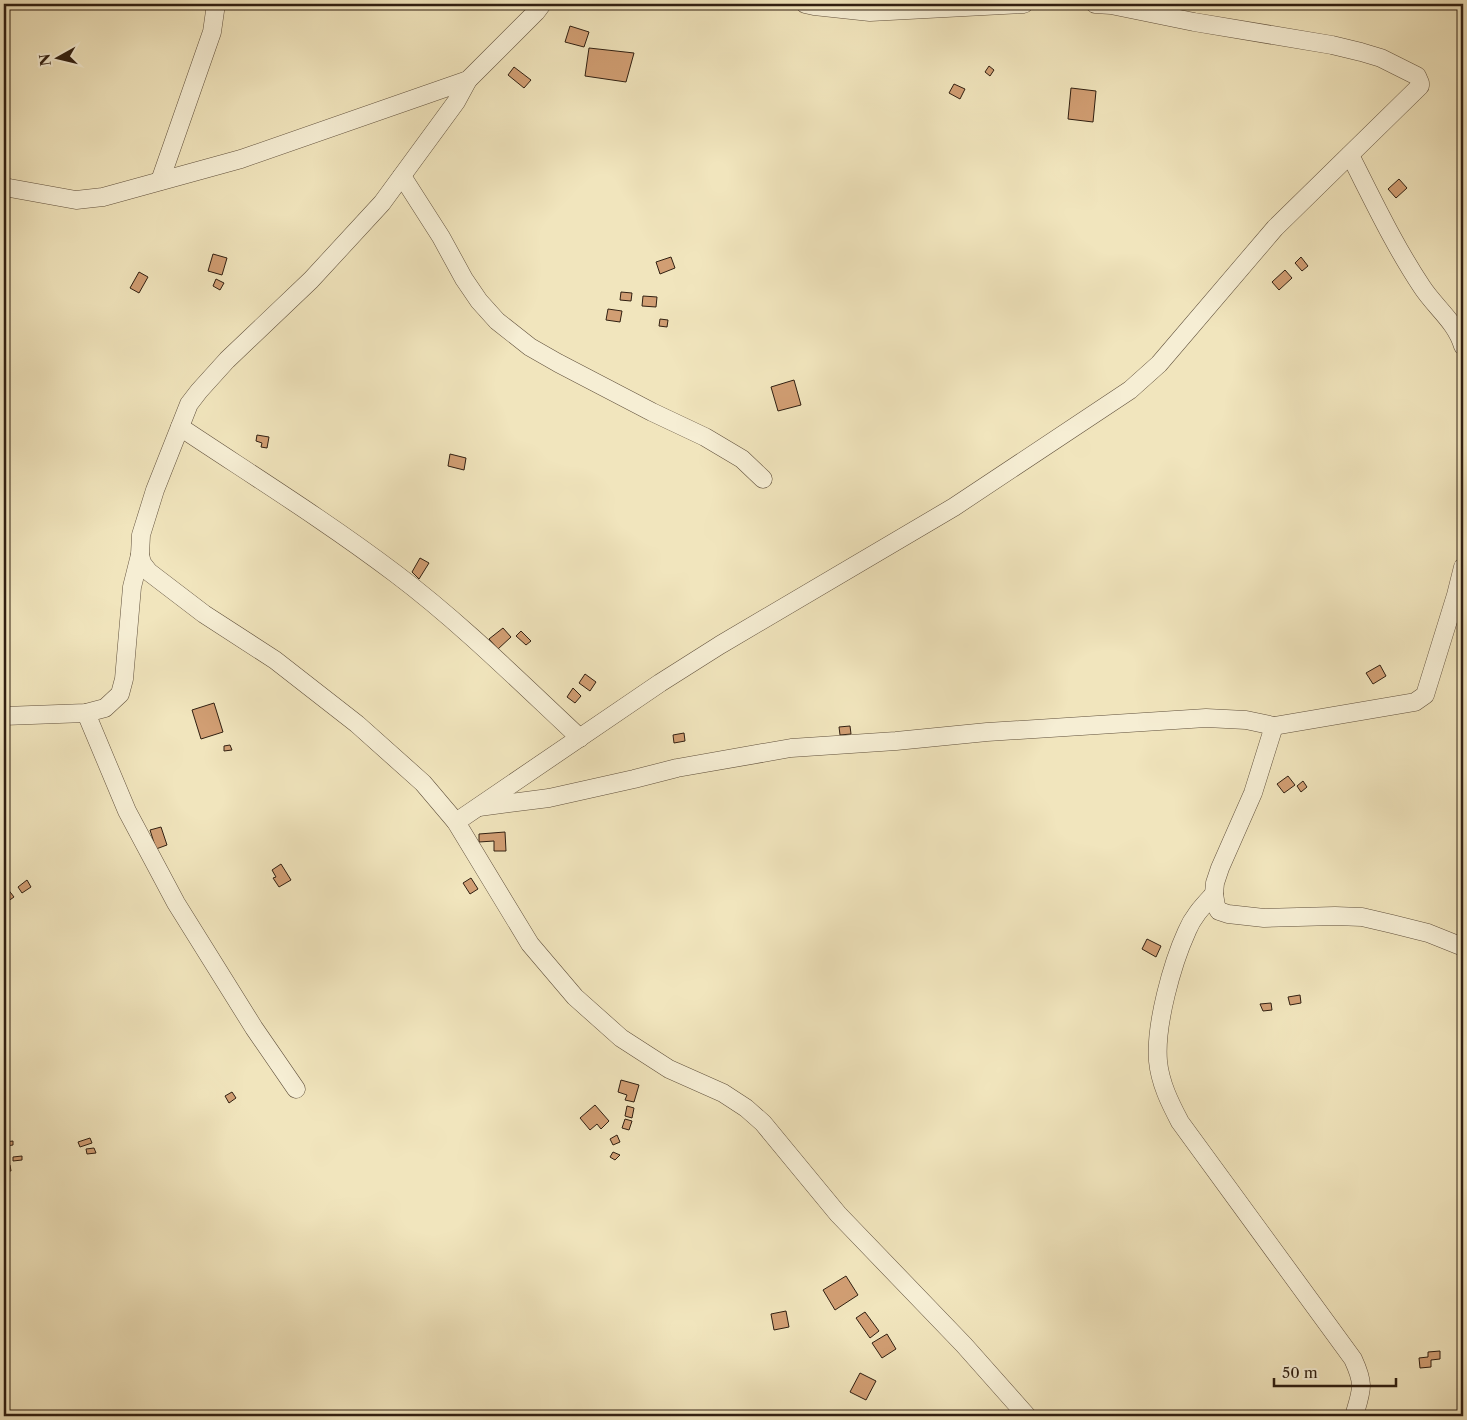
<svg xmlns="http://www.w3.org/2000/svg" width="1467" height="1420" viewBox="0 0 1467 1420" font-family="'Libre Caslon Text',serif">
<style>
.building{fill:#d19e73;stroke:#301f11}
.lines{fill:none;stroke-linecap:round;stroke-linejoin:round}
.minor-casing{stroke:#60503c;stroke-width:19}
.minor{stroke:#f6eed4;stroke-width:18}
</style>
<rect width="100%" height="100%" fill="#f1e5bd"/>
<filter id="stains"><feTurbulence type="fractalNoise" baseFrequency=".004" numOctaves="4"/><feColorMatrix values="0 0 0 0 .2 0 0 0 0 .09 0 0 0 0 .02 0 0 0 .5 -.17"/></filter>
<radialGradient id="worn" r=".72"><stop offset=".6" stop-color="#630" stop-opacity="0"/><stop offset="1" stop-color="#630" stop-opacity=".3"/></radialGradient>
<g class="building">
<path d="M 570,26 L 589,32 L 584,47 L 565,42 Z"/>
<path d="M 589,48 L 634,53 L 626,82 L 585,76 Z"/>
<path d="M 989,66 L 994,70 L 990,76 L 985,72 Z"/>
<path d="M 514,67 L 531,80 L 524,88 L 508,75 Z"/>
<path d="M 954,84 L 965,89 L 960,99 L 949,93 Z"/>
<path d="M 1071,88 L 1096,91 L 1093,122 L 1068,119 Z"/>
<path d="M 1399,179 L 1407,188 L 1396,198 L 1388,189 Z"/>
<path d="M 213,254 L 227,258 L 222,275 L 208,271 Z"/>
<path d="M 671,257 L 675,268 L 660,274 L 656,262 Z"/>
<path d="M 1301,257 L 1308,266 L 1302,271 L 1295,263 Z"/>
<path d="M 1285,270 L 1292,278 L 1279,290 L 1272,282 Z"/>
<path d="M 139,272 L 148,277 L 139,293 L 130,288 Z"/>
<path d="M 216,279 L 224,283 L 220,290 L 213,286 Z"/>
<path d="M 621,292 L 632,293 L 631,301 L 620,300 Z"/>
<path d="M 643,296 L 657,297 L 656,307 L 642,306 Z"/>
<path d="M 608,309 L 622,311 L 620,322 L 606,320 Z"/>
<path d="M 660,319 L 668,320 L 667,327 L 659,326 Z"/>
<path d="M 794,380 L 801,405 L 778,411 L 771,387 Z"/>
<path d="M 257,435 L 269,437 L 267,448 L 261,447 L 262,443 L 256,441 Z"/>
<path d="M 450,454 L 466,458 L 464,470 L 448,466 Z"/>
<path d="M 420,558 L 429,563 L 419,579 L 412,572 Z"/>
<path d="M 503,628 L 511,637 L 498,649 L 489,639 Z"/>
<path d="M 521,631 L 531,641 L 526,645 L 516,636 Z"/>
<path d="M 1380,665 L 1386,676 L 1373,684 L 1366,673 Z"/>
<path d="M 585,674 L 596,682 L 590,691 L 579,683 Z"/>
<path d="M 573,688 L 581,696 L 575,703 L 567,697 Z"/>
<path d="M 214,703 L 223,732 L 201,739 L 192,710 Z"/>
<path d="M 850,726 L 851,734 L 840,735 L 839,727 Z"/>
<path d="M 684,733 L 685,741 L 674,743 L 673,735 Z"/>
<path d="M 230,745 L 232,750 L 224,751 L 224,746 Z"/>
<path d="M 1288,776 L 1295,785 L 1284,793 L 1277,784 Z"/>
<path d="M 1303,781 L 1307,787 L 1301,792 L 1297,786 Z"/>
<path d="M 161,827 L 167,845 L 156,849 L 150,830 Z"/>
<path d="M 505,832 L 506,851 L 494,851 L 494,841 L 479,842 L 479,834 Z"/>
<path d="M 281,864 L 291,880 L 279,887 L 273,878 L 276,877 L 272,870 Z"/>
<path d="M 471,878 L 478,889 L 470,894 L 463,883 Z"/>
<path d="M 27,880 L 31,887 L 22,893 L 18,887 Z"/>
<path d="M 7,888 L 14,897 L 4,904 L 4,890 Z"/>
<path d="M 1147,939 L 1161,946 L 1156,957 L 1142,949 Z"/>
<path d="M 1300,995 L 1301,1003 L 1290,1005 L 1288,997 Z"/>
<path d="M 1271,1003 L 1272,1010 L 1263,1011 L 1260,1004 Z"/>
<path d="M 621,1080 L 639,1085 L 634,1102 L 625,1100 L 627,1095 L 618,1092 Z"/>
<path d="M 232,1092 L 236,1098 L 229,1103 L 225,1096 Z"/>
<path d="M 595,1105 L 609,1121 L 601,1129 L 597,1124 L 590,1130 L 580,1118 Z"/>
<path d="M 627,1106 L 634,1108 L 632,1118 L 625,1116 Z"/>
<path d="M 625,1119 L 632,1121 L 629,1130 L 622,1128 Z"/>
<path d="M 617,1135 L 620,1142 L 613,1145 L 610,1139 Z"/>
<path d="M 90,1138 L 92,1143 L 80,1147 L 78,1142 Z"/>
<path d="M 13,1141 L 13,1145 L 6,1146 L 5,1142 Z"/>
<path d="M 94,1148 L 96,1153 L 87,1154 L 86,1149 Z"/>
<path d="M 613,1152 L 620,1155 L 615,1160 L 610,1157 Z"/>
<path d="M 22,1156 L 22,1160 L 13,1161 L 13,1157 Z"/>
<path d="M 10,1165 L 11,1171 L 4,1171 L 4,1166 Z"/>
<path d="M 846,1276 L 858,1295 L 835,1310 L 823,1290 Z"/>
<path d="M 786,1311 L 789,1327 L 774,1330 L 771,1314 Z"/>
<path d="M 865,1312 L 879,1331 L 870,1338 L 856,1318 Z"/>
<path d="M 887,1334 L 896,1349 L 882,1358 L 872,1343 Z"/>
<path d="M 1440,1351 L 1440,1359 L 1431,1360 L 1431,1367 L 1420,1368 L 1419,1358 L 1428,1357 L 1428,1352 Z"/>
<path d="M 860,1373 L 876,1381 L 866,1400 L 850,1392 Z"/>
</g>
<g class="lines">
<defs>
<g id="minor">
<path d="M 805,4 L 814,6 L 870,12 L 1024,4"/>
<path d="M 468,80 L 456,102 L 382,203 L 311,280 L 227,360 L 199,391 L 189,404 L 155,490 L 141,535 L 140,555 L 142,563 L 149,572 L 204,614 L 275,660 L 357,724 L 423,783 L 456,822 L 530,944 L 575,997 L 621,1038 L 669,1069 L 723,1093 L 746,1108 L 763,1123 L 838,1214 L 964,1345 L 1027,1416"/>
<path d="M 1350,155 C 1373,200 1394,245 1422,287 C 1435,307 1456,322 1463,346"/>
<path d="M 402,176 L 441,237 L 464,279 L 479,301 L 497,321 L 530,347 L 558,363 L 652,412 L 705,437 L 742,459 L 763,479"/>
<path d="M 160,181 L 212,32 L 216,4"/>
<path d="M 4,187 L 76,200 L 103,197 L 241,159 L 468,80 L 536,12 L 542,4"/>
<path d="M 180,427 C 252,475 326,521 396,574 C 461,623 520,682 580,738"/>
<path d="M 86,713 L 127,811 L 176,903 L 254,1028 L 296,1089"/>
<path d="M 4,716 L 86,713 L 105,708 L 120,694 L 124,679 L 132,587 L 140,555"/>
<path d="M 1274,726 L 1253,793 L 1220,868 L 1215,883 L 1214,894 L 1216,906 L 1219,911 L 1228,914 L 1264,918 L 1335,916 L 1362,917 L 1392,924 L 1428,933 L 1463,947"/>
<path d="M 479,807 L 549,798 L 634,779 L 677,768 L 791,748 L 896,741 L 987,732 L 1206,718 L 1246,720 L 1274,726 L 1415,702 L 1425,695 L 1456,595 L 1463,567"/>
<path d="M 456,822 L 660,683 L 720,645 L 954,507 L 1130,390 L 1159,364 L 1275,228 L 1420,86 L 1420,83 L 1417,76 L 1381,58 L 1361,52 L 1332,45 L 1194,22 L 1111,5 L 1095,4"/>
<path d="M 1214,894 C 1204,905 1193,916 1187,931 C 1172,964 1155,1025 1158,1061 C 1160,1083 1170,1103 1180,1122 L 1353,1359 C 1365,1385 1362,1389 1354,1416"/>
</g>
</defs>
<use href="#minor" class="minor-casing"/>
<use href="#minor" class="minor"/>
</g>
<rect width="1467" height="1420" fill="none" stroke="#f1e5bd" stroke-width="20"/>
<rect x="5" y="5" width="1457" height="1410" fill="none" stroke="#301f11" stroke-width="2.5"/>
<rect x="10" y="10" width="1447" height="1400" fill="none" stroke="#301f11"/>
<g transform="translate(58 58) rotate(262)" stroke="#f6eed4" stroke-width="4" paint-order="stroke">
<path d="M0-4L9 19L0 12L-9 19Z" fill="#301f11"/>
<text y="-8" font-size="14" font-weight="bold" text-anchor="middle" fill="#301f11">N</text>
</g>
<path d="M1274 1378v8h122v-8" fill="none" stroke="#301f11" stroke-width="2.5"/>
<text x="1282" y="1378" font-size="15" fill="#301f11" stroke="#f6eed4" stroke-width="4" paint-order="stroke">50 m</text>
<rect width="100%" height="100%" filter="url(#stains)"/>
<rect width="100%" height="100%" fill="url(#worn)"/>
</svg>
